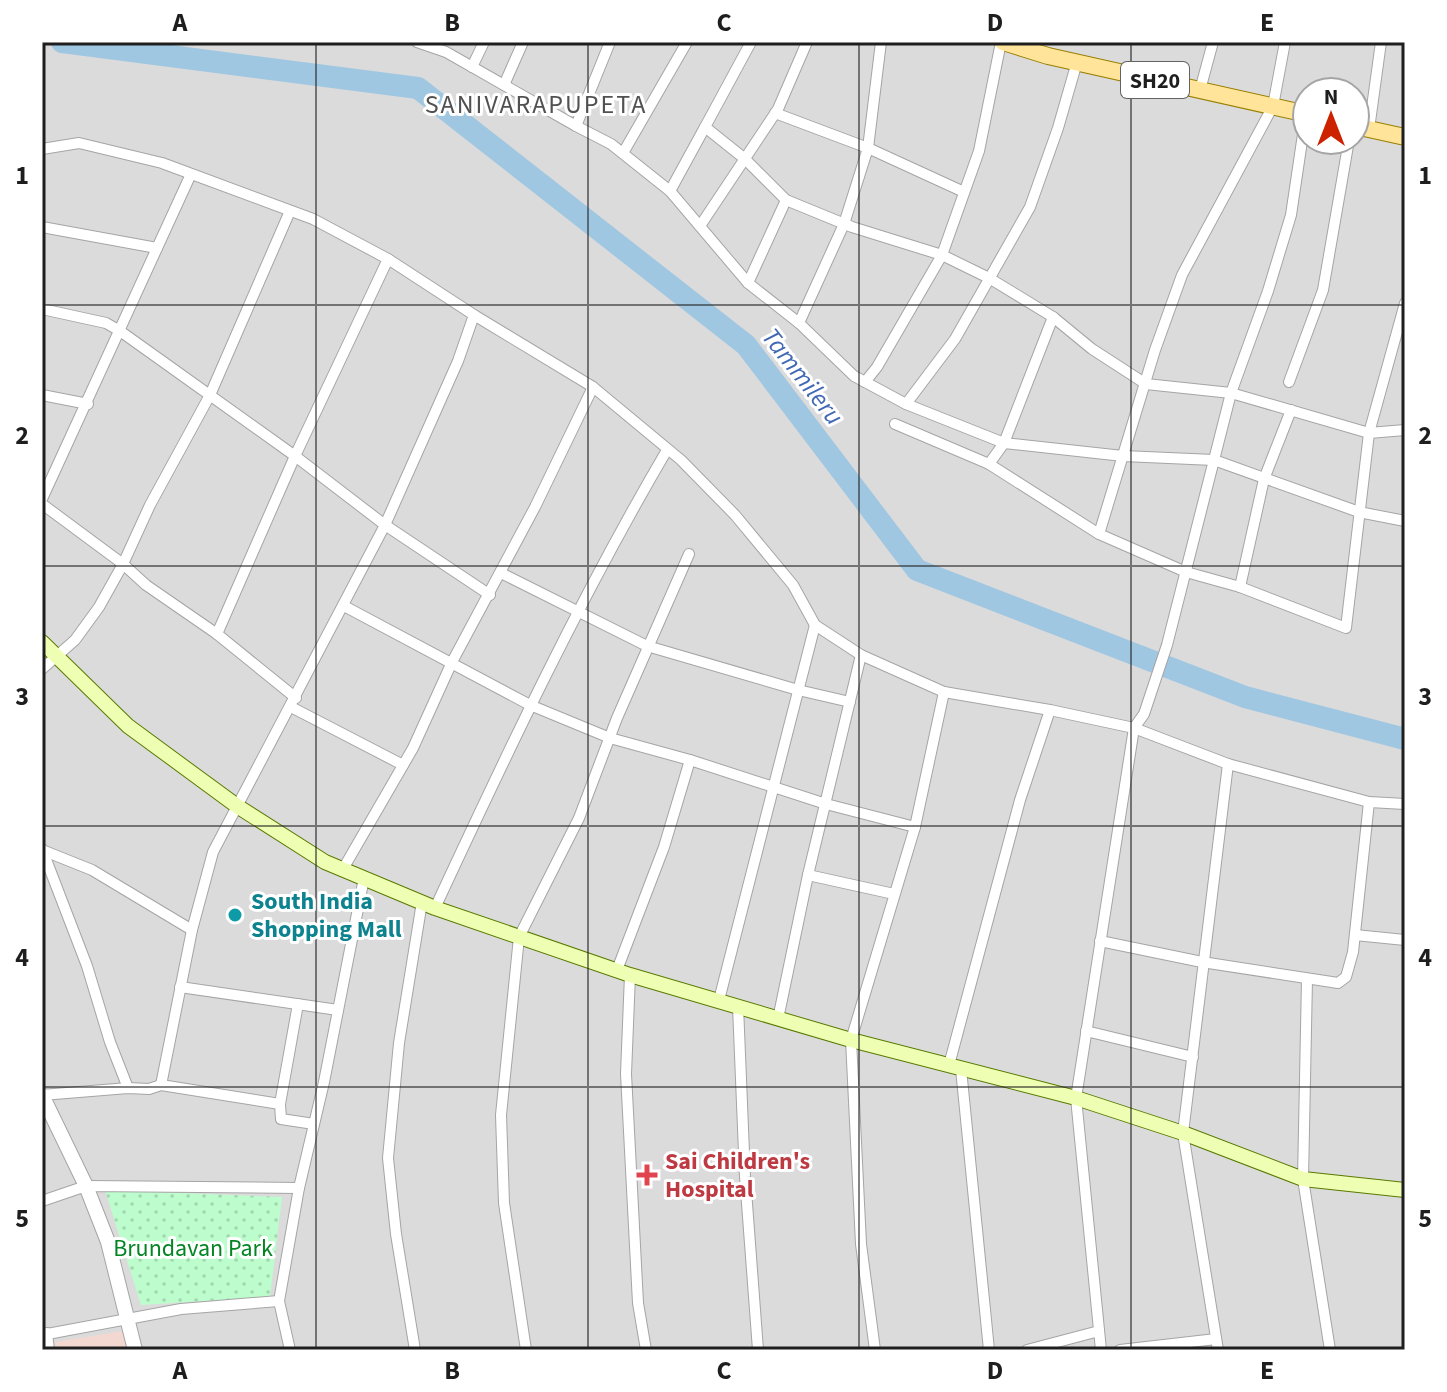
<svg xmlns="http://www.w3.org/2000/svg" width="1447" height="1392" viewBox="0 0 1447 1392" font-family="'Source Sans 3',sans-serif">
<style>
.residential{fill:#dcdbdb;fill-rule:evenodd}
.commercial{fill:#f2d8d1}
.park{fill:url(#park-dots)}
.lines{fill:none;stroke-linecap:round;stroke-linejoin:round}
.river{stroke:#a0c7e1;stroke-width:22}
.minor-casing{stroke:#a5a5a5;stroke-width:12}
.tertiary-casing{stroke:#a5a5a5;stroke-width:16}
.secondary-casing{stroke:#587a00;stroke-width:16}
.primary-casing{stroke:#987f00;stroke-width:18}
.minor{stroke:#fff;stroke-width:10}
.tertiary{stroke:#fff;stroke-width:14}
.secondary{stroke:#eefeb3;stroke-width:14}
.primary{stroke:#ffe499;stroke-width:16}
.grid{fill:none;stroke:#1e1e1e;stroke-width:2;stroke-opacity:0.55}
.culture-dot{fill:#0f9aa8;stroke:#fff;stroke-width:3}
.health-dot{fill:#e0444e;stroke:#fff;stroke-width:3}
.labels{text-anchor:middle;stroke-width:6;stroke-linejoin:round;paint-order:stroke}
.shield{fill:#fff;stroke:#626262;stroke-width:2}
.shield-label{font-size:22px;font-weight:bold;fill:#1e1e1e}
.culture-label{font-size:24px;font-weight:bold;fill:#0d838f;stroke:#fff;text-anchor:start}
.health-label{font-size:24px;font-weight:bold;fill:#be3a42;stroke:#fff;text-anchor:start}
.park-label{font-size:24px;fill:#048524;stroke:#fff}
.neighbourhood-label{font-size:26px;letter-spacing:2px;fill:#515151;stroke:#fff}
.water-label{font-size:26px;font-style:italic;fill:#4369b5;stroke:#fff}
.neatline{fill:none;stroke:#1e1e1e;stroke-width:3}
.grid-label{font-size:26px;text-anchor:middle;font-weight:bold;fill:#1e1e1e}
</style>
<defs>
<pattern id="park-dots" width="8" height="8" patternUnits="userSpaceOnUse" patternTransform="scale(2)"><rect width="8" height="8" fill="#bdfdcd"/><path d="M2 2h.1M6 6h.1" fill="none" stroke="#a2d8b0" stroke-width="1.8" stroke-linecap="round"/></pattern>
</defs>
<rect width="100%" height="100%" fill="#f0eee3"/>
<path class="residential" d="M 42,42 L 1405,42 L 1405,1350 L 42,1350 ZM 1307,92 L 1355,92 L 1355,140 L 1307,140 Z"/>
<path class="commercial" d="M 123,1331 L 128,1350 L 56,1350 L 55,1342 Z"/>
<path class="park" d="M 105,1190 L 282,1197 L 270,1297 L 141,1305 Z"/>
<g class="lines">
<path class="river" d="M 62,42 L 418,88 L 746,345 L 917,570 L 1245,697 L 1405,739"/>
<defs>
<g id="minor">
<path d="M 417,42 L 446,52 L 576,126 L 611,144 L 670,191 L 748,283 L 799,323 L 854,376 L 906,404"/>
<path d="M 751,42 L 705,127 L 745,159 L 786,200 L 852,227 L 942,255 L 989,278 L 1053,317 L 1092,349 L 1146,384 L 1231,393 L 1369,433 L 1405,430"/>
<path d="M 1077,62 L 1058,128 L 1030,207 L 955,339 L 906,404 L 1004,443 L 1123,456 L 1214,460 L 1359,512 L 1405,521"/>
<path d="M 472,67 L 484,42"/>
<path d="M 504,85 L 523,42"/>
<path d="M 1200,90 L 1213,42"/>
<path d="M 775,113 L 868,148 L 964,192"/>
<path d="M 576,126 L 610,42"/>
<path d="M 1369,129 L 1381,42"/>
<path d="M 42,149 L 79,143 L 162,163 L 313,219 L 388,259"/>
<path d="M 623,153 L 687,42"/>
<path d="M 670,191 L 705,127"/>
<path d="M 700,226 L 778,109 L 807,42"/>
<path d="M 42,227 L 157,248"/>
<path d="M 748,283 L 786,200"/>
<path d="M 42,309 L 106,323 L 120,331 L 295,456 L 388,259 L 474,315 L 593,387"/>
<path d="M 799,323 L 844,224 L 868,148 L 881,42"/>
<path d="M 865,382 L 877,367 L 942,255 L 979,151 L 1001,42"/>
<path d="M 1289,382 L 1323,290 L 1349,140"/>
<path d="M 42,395 L 88,404"/>
<path d="M 895,424 L 989,464 L 1099,534 L 1186,572 L 1240,587 L 1346,628 L 1369,433 L 1405,303"/>
<path d="M 989,464 L 1004,443 L 1053,317"/>
<path d="M 42,499 L 191,174"/>
<path d="M 42,504 L 123,564 L 146,585 L 217,634"/>
<path d="M 1099,534 L 1155,350 L 1182,275 L 1273,106 L 1285,42"/>
<path d="M 501,573 L 647,646 L 798,690 L 850,702"/>
<path d="M 1240,587 L 1264,479 L 1291,410"/>
<path d="M 344,606 L 530,705 L 610,738 L 690,760 L 826,804 L 915,827"/>
<path d="M 42,669 L 75,640 L 99,607 L 123,564 L 150,505 L 210,395 L 290,211"/>
<path d="M 296,698 L 217,634 L 295,456 L 385,525 L 490,595"/>
<path d="M 291,707 L 403,765"/>
<path d="M 42,849 L 87,966 L 110,1042 L 128,1088"/>
<path d="M 42,850 L 92,870 L 192,930"/>
<path d="M 343,869 L 413,748 L 452,662 L 535,507 L 593,387 L 681,460 L 735,515 L 793,585 L 815,625 L 861,655 L 944,692 L 1050,710"/>
<path d="M 808,875 L 894,894"/>
<path d="M 435,908 C 507,753 580,598 667,450"/>
<path d="M 1355,935 L 1405,940"/>
<path d="M 1100,941 L 1202,962 L 1338,983 L 1346,977 L 1353,952 L 1369,802"/>
<path d="M 617,970 L 664,847 L 690,760"/>
<path d="M 630,975 L 626,1074 L 638,1303 L 646,1350"/>
<path d="M 1307,979 L 1303,1179 L 1330,1350"/>
<path d="M 180,987 L 338,1010"/>
<path d="M 719,1000 L 815,625"/>
<path d="M 738,1006 L 745,1177 L 758,1350"/>
<path d="M 778,1019 L 808,875 L 861,655"/>
<path d="M 1086,1031 L 1193,1057"/>
<path d="M 949,1065 L 1020,800 L 1050,710 L 1134,728 L 1144,714 L 1167,645 L 1231,393 L 1268,291 L 1291,215 L 1306,114"/>
<path d="M 961,1069 L 989,1350"/>
<path d="M 161,1085 L 280,1104 L 281,1119 L 314,1124"/>
<path d="M 42,1095 L 128,1088 L 149,1089 L 161,1085 L 192,930 L 213,852 L 385,525 L 458,361 L 474,315"/>
<path d="M 280,1104 L 298,1004"/>
<path d="M 42,1201 L 86,1186 L 299,1188"/>
<path d="M 47,1333 L 49,1350"/>
<path d="M 42,1335 L 181,1309 L 279,1301"/>
<path d="M 290,1350 L 279,1301 L 299,1188 L 324,1082 L 364,878"/>
<path d="M 415,1350 L 396,1234 L 388,1158 L 399,1043 L 422,902"/>
<path d="M 526,1350 L 504,1203 L 501,1115 L 519,937 L 579,818 L 617,718 L 689,554"/>
<path d="M 875,1350 L 861,1244 L 851,1040 L 915,827 L 944,692"/>
<path d="M 1027,1350 L 1099,1331"/>
<path d="M 1101,1350 L 1076,1098 L 1134,728 L 1228,764 L 1369,802 L 1405,804"/>
<path d="M 1120,1350 L 1216,1339"/>
<path d="M 1218,1350 L 1183,1133 L 1228,764"/>
</g>
<path id="tertiary" d="M 42,1095 L 86,1186 L 108,1242 L 135,1350"/>
<path id="secondary" d="M 42,642 L 128,726 L 237,806 L 325,862 L 435,908 L 630,975 L 851,1040 L 1076,1098 L 1183,1133 L 1303,1179 L 1405,1190"/>
<g id="primary">
<path d="M 1003,42 L 1048,56 L 1307,114"/>
<path d="M 1355,126 L 1405,137"/>
</g>
</defs>
<use href="#minor" class="minor-casing"/>
<use href="#tertiary" class="tertiary-casing"/>
<use href="#secondary" class="secondary-casing"/>
<use href="#primary" class="primary-casing"/>
<use href="#minor" class="minor"/>
<use href="#tertiary" class="tertiary"/>
<use href="#secondary" class="secondary"/>
<use href="#primary" class="primary"/>
</g>
<path class="grid" d="M 316,42 L 316,1350M 588,42 L 588,1350M 859,42 L 859,1350M 1131,42 L 1131,1350M 42,305 L 1405,305M 42,566 L 1405,566M 42,826 L 1405,826M 42,1087 L 1405,1087"/>
<circle class="culture-dot" cx="235" cy="915" r="8"/>
<path class="health-dot" d="M643 1163h8v8h8v8h-8v8h-8v-8h-8v-8h8z"/>
<g class="labels">
<rect class="shield" x="1121" y="62" width="68" height="36" rx="6"/>
<g class="shield-label">
<text x="1155" y="88">SH20</text>
</g>
<g class="culture-label">
<text x="251" y="909">South India<tspan x="251" dy="28">Shopping Mall</tspan></text>
</g>
<g class="health-label">
<text x="665" y="1169">Sai Children's<tspan x="665" dy="28">Hospital</tspan></text>
</g>
<g class="park-label">
<text x="193" y="1256">Brundavan Park</text>
</g>
<g class="neighbourhood-label">
<text x="536" y="113">SANIVARAPUPETA</text>
</g>
<g class="water-label">
<text transform="translate(803 376) rotate(52)" y="9">Tammileru</text>
</g>
</g>
<rect width="1447" height="1392" fill="none" stroke="#ffffff" stroke-width="88"/>
<g transform="translate(1331 116)"><circle r="38" fill="#ffffff" stroke="#a5a5a5" stroke-width="2"/>
<path d="M0-6L14 30L0 20L-14 30Z" fill="#cc2200"/>
<text y="-12" font-size="22" font-weight="bold" text-anchor="middle" fill="#1e1e1e">N</text>
</g>
<rect x="44" y="44" width="1359" height="1304" class="neatline"/>
<g class="grid-label">
<text x="180" y="31">A</text>
<text x="452" y="31">B</text>
<text x="724" y="31">C</text>
<text x="995" y="31">D</text>
<text x="1267" y="31">E</text>
<text x="22" y="184">1</text>
<text x="1425" y="184">1</text>
<text x="22" y="444">2</text>
<text x="1425" y="444">2</text>
<text x="22" y="705">3</text>
<text x="1425" y="705">3</text>
<text x="22" y="966">4</text>
<text x="1425" y="966">4</text>
<text x="22" y="1227">5</text>
<text x="1425" y="1227">5</text>
<text x="180" y="1379">A</text>
<text x="452" y="1379">B</text>
<text x="724" y="1379">C</text>
<text x="995" y="1379">D</text>
<text x="1267" y="1379">E</text>
</g>
</svg>
